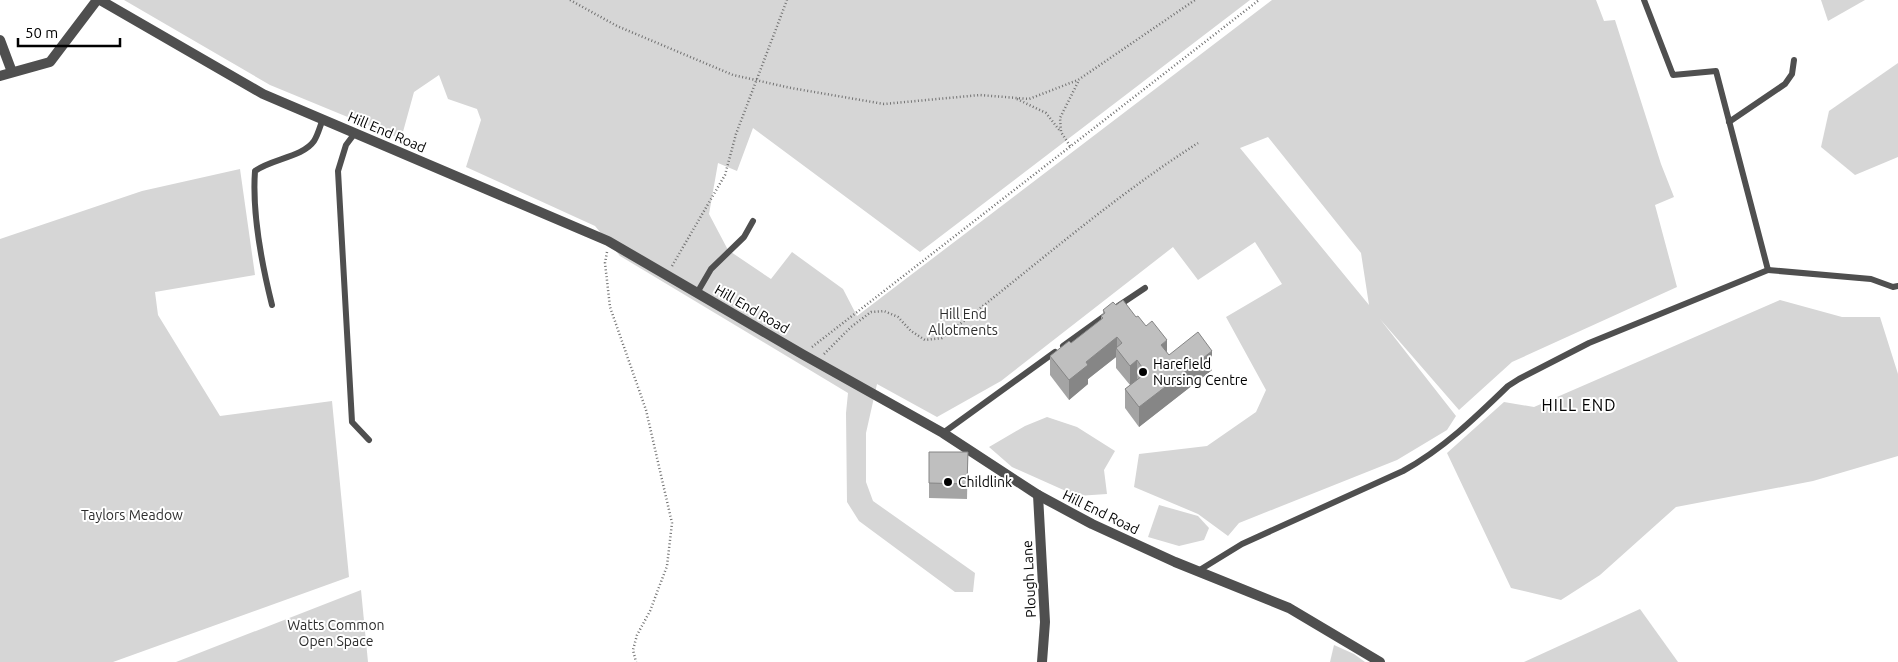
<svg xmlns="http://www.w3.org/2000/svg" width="1898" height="662" viewBox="0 0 1898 662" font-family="Ubuntu,sans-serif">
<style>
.green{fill:#d6d6d6;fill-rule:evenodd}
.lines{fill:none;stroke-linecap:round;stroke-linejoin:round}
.path{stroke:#717171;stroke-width:2.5;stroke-dasharray:1 2.5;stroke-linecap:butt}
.lane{stroke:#4f4f4f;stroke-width:6}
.street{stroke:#4f4f4f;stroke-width:10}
.wall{fill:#a4a4a4}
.shaded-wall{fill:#868686}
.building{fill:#bfbfbf;stroke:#868686}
.poi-dot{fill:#000;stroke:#fff;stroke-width:2}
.labels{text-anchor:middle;stroke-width:4;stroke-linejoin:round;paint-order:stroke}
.street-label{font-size:14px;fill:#000;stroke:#fff}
.park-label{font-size:14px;fill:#2d2d2d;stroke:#fff}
.poi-label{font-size:14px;fill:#000;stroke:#fff;text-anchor:start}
.quarter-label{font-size:16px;letter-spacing:1px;fill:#000;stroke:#fff}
</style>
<rect width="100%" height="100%" fill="#fff"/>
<g class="green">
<path d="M 124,0 L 1250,0 L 920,252 L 753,128 L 737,171 L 718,163 L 709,214 L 728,250 L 771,279 L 792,252 L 843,289 L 857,316 L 1272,0 L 1596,0 L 1604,21 L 1615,20 L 1661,164 L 1674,197 L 1655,205 L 1677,287 L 1512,362 L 1459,410 L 1380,319 L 1456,416 L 1447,430 L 1397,460 L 1239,523 L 1228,536 L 1198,514 L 1134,487 L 1139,454 L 1207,446 L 1256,412 L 1266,390 L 1226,317 L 1282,284 L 1255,242 L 1198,280 L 1173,247 L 1001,381 L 937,417 L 877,384 L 866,433 L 866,482 L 873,501 L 975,573 L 973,592 L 955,592 L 859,521 L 847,502 L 846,413 L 848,393 L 620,256 L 595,226 L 466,167 L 481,120 L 477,109 L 448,99 L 439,75 L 414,92 L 401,139 L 270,85 ZM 1268,137 L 1361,253 L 1369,305 L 1240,148 Z"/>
<path d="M 1821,0 L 1865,0 L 1828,21 Z"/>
<path d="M 1898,63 L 1898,157 L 1855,175 L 1821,147 L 1829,111 Z"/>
<path d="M 240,169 L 255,275 L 155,292 L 158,315 L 220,416 L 332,401 L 349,577 L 113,662 L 0,662 L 0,239 L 142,191 Z"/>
<path d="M 1780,300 L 1842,317 L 1880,317 L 1898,374 L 1898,456 L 1813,481 L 1676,507 L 1600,575 L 1561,600 L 1511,588 L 1447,453 L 1504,402 L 1534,407 Z"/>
<path d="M 1047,417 L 1077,427 L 1115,451 L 1104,470 L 1107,494 L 1077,496 L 1012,467 L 989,447 L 1025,426 Z"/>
<path d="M 1159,505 L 1198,516 L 1209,528 L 1204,540 L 1179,546 L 1148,537 Z"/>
<path d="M 361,590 L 368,662 L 176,662 Z"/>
<path d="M 1640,609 L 1678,662 L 1524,662 Z"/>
<path d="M 1334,645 L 1354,654 L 1365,662 L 1330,662 Z"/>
</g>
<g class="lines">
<g class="path">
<path d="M 570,0 L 617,26 L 733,75 L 791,88 L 884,104 L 980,95 L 1029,99 L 1078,80 L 1195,0"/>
<path d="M 1017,99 L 1046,113 L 1060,131"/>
<path d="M 1070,146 L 1061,132 L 1060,118 L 1078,82"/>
<path d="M 607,252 L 605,263 L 610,307 L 646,410 L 672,523 L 667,566 L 650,611 L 637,635 L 633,650 L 636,662"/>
<path d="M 672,266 L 725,175 L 736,134 L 787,0"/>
<path d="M 812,347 L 1259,0"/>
<path d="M 824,354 L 851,327 L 871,312 L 884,311 L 898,317 L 911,331 L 925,340 L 942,338 C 1027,273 1107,201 1198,143"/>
</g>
<g class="lane">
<path d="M 1729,122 L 1785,84 L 1792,74 L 1794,60"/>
<path d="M 355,133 L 346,145 L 338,171 L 352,422 L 369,440"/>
<path d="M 1768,270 L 1871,279 L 1893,287 L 1898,286"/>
<path d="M 697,293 L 711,269 L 744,237 L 753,221"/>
<path d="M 272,305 C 262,265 252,212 255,171 C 271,159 303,157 314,141 C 318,135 320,126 323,119"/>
<path d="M 1118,306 L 1145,288"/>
<path d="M 1063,346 L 1106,315"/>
<path d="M 943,433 L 1055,352"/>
<path d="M 1198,571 L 1242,544 L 1403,471 C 1443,449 1475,418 1508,386 L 1519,379 L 1589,343 L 1768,270 L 1716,71 L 1673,75 L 1644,0"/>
</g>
<g class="street">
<path d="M 100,0 L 263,94 L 608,241 L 802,354 L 943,433 L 1038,495 L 1092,524 L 1175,562 L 1289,608 L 1380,662"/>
<path d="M 0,40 L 12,72"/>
<path d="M 0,76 L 50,62 L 97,0"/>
<path d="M 1038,495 L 1045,622 L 1042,662"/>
</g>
</g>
<g class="wall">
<path d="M 1116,305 L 1136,317 L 1169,355 L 1212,370 L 1139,427 L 1125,408 L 1125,389 L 1130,385 L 1116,368 L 1116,357 L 1088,379 L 1088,384 L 1069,400 L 1050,375 L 1050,356 L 1071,343 L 1101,320 L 1101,316 L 1103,314 L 1103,310 Z"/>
<path d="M 929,452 L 968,452 L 967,499 L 929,498 Z"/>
</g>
<g class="shaded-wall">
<path d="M 1117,337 L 1117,350 L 1116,348 L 1116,357 L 1088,379 L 1088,384 L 1069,400 L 1069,380 L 1086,362 Z"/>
<path d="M 1167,340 L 1167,360 L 1161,345 Z"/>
<path d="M 1212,351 L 1212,370 L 1139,427 L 1139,407 Z"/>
<path d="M 1137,360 L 1137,380 L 1130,385 L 1130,366 Z"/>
</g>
<g class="building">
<path d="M 1123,300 L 1136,317 L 1138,316 L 1146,326 L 1152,321 L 1167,340 L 1161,345 L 1169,355 L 1198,332 L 1212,351 L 1139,407 L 1125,389 L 1146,373 L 1137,360 L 1130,366 L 1116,348 L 1122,343 L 1117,337 L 1086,362 L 1088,365 L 1069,380 L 1050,356 L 1069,341 L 1071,343 L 1103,318 L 1101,316 L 1105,313 L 1103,310 L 1113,302 L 1116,305 Z"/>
<path d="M 929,452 L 968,452 L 967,484 L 929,483 Z"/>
</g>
<g class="poi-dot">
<circle cx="1143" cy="372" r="5"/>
<circle cx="948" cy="482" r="5"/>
</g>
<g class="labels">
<g class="street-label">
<text transform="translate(387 132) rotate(23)" y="5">Hill End Road</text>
<text transform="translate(752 309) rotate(30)" y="5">Hill End Road</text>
<text transform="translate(1101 512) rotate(26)" y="5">Hill End Road</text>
<text transform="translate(1029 579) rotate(-93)" y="5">Plough Lane</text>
</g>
<g class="park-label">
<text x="963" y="319">Hill End<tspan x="963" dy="16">Allotments</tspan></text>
<text x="132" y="520">Taylors Meadow</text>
<text x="336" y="630">Watts Common<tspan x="336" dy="16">Open Space</tspan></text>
</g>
<g class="poi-label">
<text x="1153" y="369">Harefield<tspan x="1153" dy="16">Nursing Centre</tspan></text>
<text x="958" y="487">Childlink</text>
</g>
<g class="quarter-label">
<text x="1579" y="411">HILL END</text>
</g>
</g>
<path d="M18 38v8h102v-8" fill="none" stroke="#000000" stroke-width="2.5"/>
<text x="25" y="38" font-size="15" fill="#000000" stroke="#ffffff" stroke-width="4" paint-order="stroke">50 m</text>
</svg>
